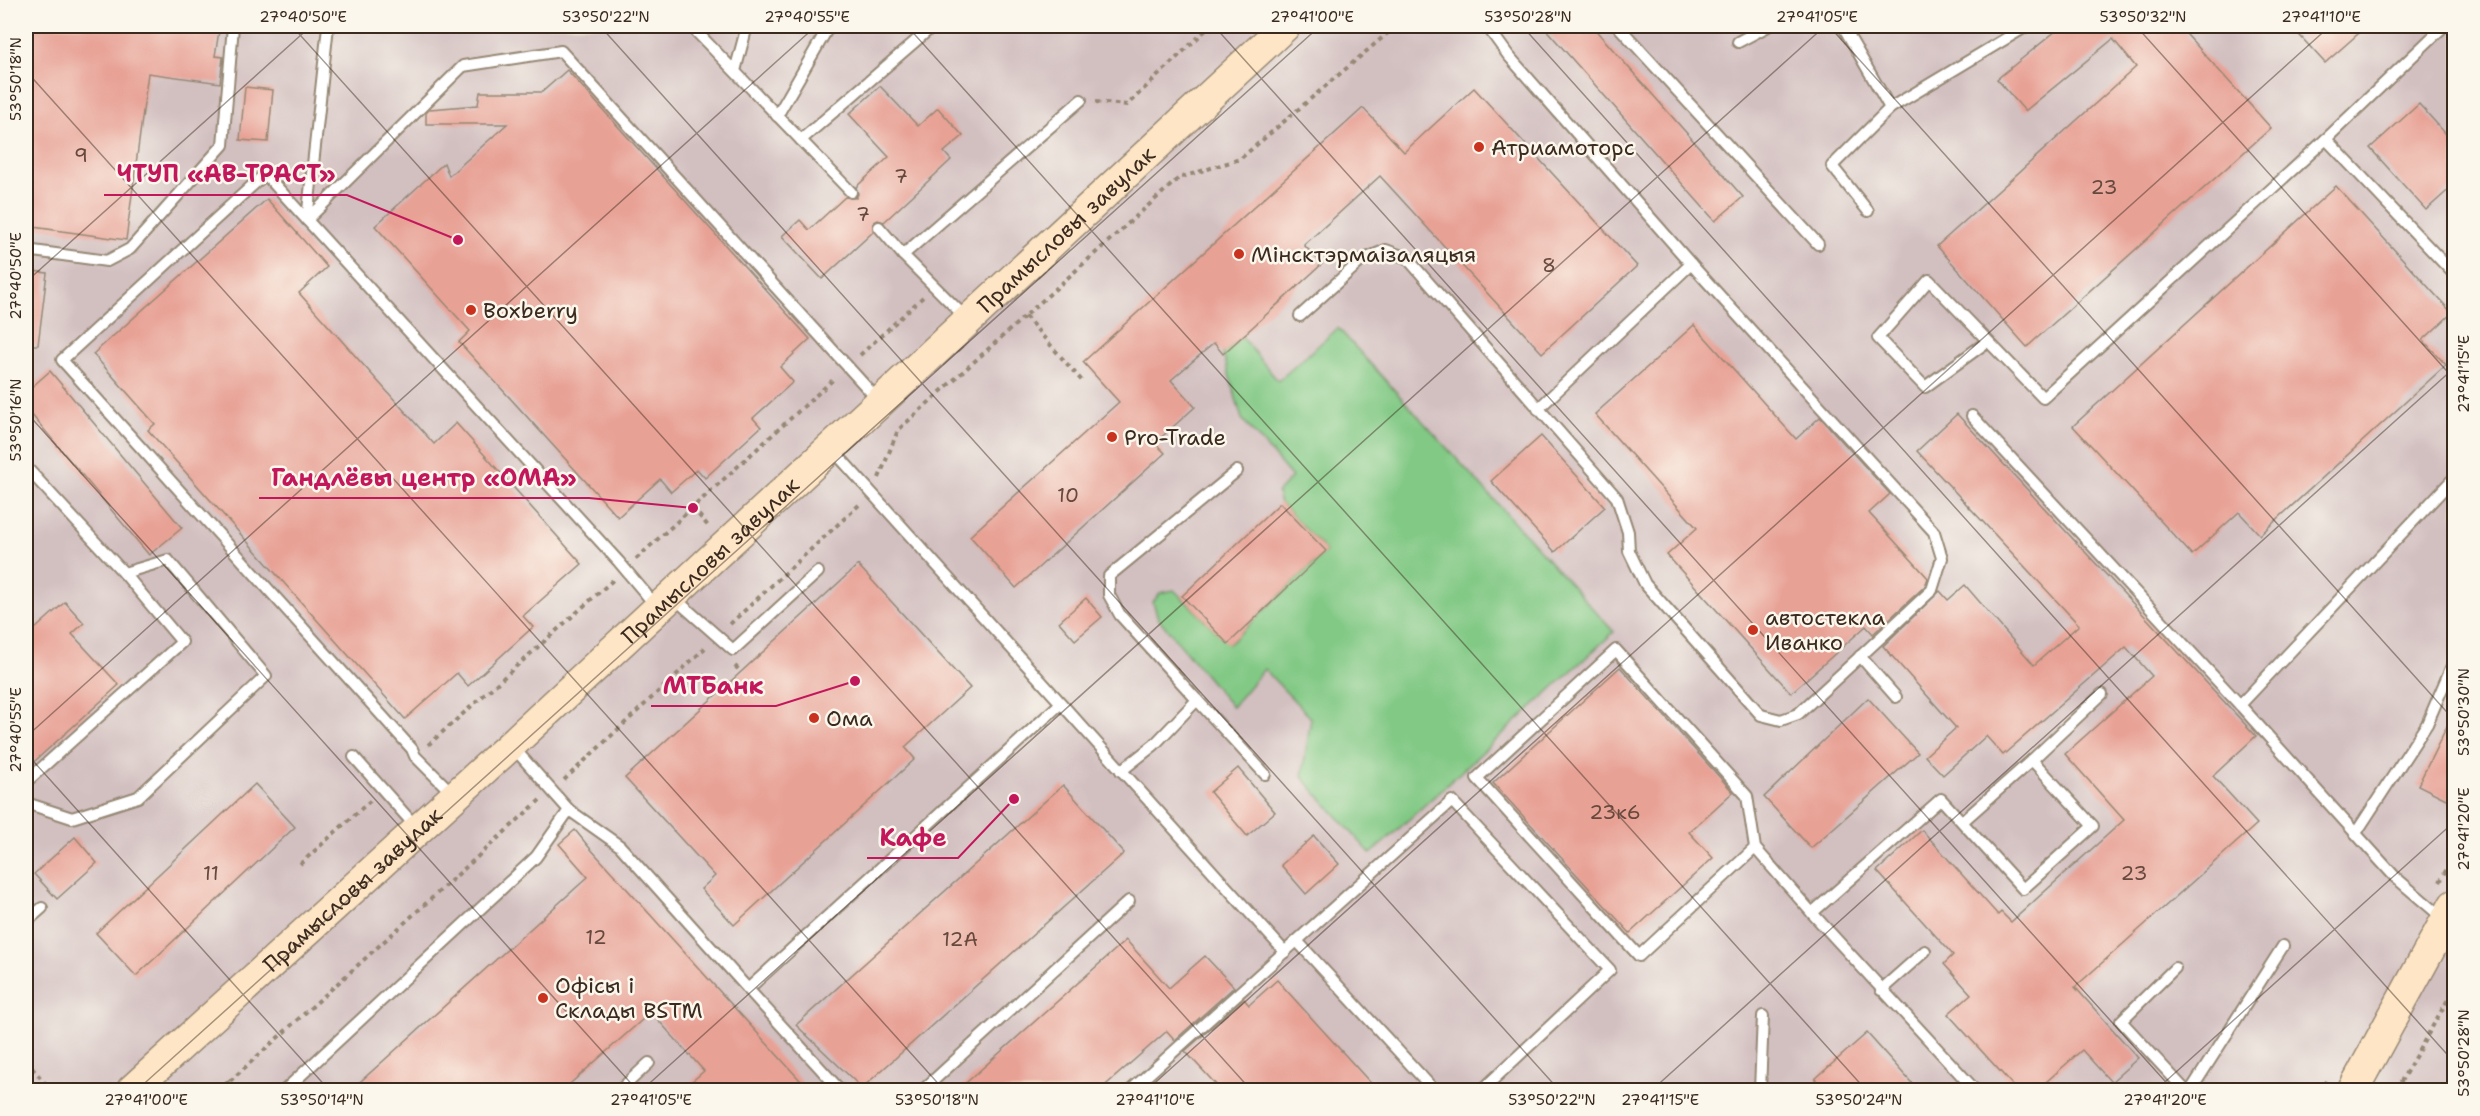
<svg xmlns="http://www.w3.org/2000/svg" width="2480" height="1116" viewBox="0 0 2480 1116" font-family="'Shantell Sans',sans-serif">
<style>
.industrial{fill:#d2bfc0}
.green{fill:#82c985;stroke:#5e7a52;stroke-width:1.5}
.building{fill:#e8a195}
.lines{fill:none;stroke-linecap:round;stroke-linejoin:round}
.lane-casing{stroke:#968875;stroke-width:14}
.secondary-casing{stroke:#968875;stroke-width:33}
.path{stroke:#968875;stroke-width:4;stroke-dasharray:4.5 4.5;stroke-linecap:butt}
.lane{stroke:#fff;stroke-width:10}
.secondary{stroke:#fde5c5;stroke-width:30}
.ticks{fill:none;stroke:#3b2a1e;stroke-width:1.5;stroke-opacity:0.45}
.poi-dot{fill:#c8321e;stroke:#fbf7ec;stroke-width:2}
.labels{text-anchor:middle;stroke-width:5;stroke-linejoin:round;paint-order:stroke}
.number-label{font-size:20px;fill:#66483c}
.poi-label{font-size:22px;fill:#3b2a1e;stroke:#fbf7ec;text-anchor:start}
.street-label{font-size:22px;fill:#3b2a1e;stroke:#fbf7ec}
.leader{fill:none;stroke:#c2185b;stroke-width:2}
.callout-dot{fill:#c2185b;stroke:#fbf7ec;stroke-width:2}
.callout-label{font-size:24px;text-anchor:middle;font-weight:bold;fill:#c2185b;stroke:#fbf7ec;stroke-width:5;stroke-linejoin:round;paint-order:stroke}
.neatline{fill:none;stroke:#3b2a1e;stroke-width:2}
.ticks-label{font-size:15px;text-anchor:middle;fill:#3b2a1e}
</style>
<rect width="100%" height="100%" fill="#fbf7ec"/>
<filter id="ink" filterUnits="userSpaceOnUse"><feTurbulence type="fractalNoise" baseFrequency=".0167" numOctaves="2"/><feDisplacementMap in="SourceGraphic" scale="12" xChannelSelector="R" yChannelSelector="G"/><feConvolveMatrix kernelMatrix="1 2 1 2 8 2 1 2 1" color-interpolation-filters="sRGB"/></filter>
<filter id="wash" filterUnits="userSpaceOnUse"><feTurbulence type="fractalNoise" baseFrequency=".008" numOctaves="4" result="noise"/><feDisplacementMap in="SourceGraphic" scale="24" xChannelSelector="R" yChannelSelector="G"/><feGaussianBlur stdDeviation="1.35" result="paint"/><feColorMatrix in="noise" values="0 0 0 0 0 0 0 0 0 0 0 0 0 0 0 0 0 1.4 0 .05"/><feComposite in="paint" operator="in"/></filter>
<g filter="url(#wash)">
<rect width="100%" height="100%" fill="#f1e7cc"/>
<rect class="industrial" x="26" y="26" width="2428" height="1064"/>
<path class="green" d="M 1338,328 L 1614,632 L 1371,854 L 1302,777 L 1311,718 L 1264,669 L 1232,707 L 1158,618 L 1153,602 L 1160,593 L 1174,590 L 1229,644 L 1326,551 L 1280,503 L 1277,493 L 1292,477 L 1242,419 L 1223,354 L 1242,337 L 1278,381 Z"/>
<g id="blocks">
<g class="building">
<path d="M 26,26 L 178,26 L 219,31 L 215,56 L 223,57 L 220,83 L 148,73 L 126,240 L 26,226 Z"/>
<path d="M 1543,26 L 1592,26 L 1743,197 L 1715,221 Z"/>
<path d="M 2062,26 L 2179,26 L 2271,128 L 2027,347 L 1937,246 L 2136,67 L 2113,39 L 2025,111 L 1997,79 Z"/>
<path d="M 2291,26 L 2367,26 L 2325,63 Z"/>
<path d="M 567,70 L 810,339 L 780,367 L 793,382 L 753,418 L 761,427 L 705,478 L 697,469 L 671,492 L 660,479 L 618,517 L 459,342 L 470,331 L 375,226 L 444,163 L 449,176 L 507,124 L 426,124 L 426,113 L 430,109 L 478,105 L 480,92 L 542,92 Z"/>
<path d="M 880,86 L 918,126 L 938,108 L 963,136 L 944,152 L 951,160 L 884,222 L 878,220 L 874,222 L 873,232 L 822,279 L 782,236 L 800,220 L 809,230 L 845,197 L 856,198 L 858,194 L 856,187 L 889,157 L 849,114 Z"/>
<path d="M 245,87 L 273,90 L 268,142 L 240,140 Z"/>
<path d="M 1474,88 L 1637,266 L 1542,353 L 1380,176 L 1304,245 L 1322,264 L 1223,354 L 1214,343 L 1171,380 L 1195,407 L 1155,443 L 1165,453 L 1016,588 L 970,536 L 1119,402 L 1083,362 L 1363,108 L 1404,152 Z"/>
<path d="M 2419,104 L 2454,143 L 2454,185 L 2426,210 L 2370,148 Z"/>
<path d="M 2336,186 L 2452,313 L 2423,340 L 2446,365 L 2260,535 L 2239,512 L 2192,555 L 2073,426 Z"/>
<path d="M 267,199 L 327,267 L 299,293 L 434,444 L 456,423 L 582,564 L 523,616 L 533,627 L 468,686 L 457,673 L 405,719 L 148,430 L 155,424 L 93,354 Z"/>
<path d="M 26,270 L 47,273 L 38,345 L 26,345 Z"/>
<path d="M 1694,325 L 1796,439 L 1820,417 L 1890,494 L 1869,513 L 1928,578 L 1925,586 L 1873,634 L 1866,626 L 1791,693 L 1667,555 L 1697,528 L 1595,414 Z"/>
<path d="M 50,371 L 182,528 L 149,555 L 26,408 L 26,392 Z"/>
<path d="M 1957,414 L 2256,736 L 2213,776 L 2257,824 L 2075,987 L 2138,1058 L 2111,1082 L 2082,1050 L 2037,1090 L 2017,1090 L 1948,1014 L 1971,994 L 1944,964 L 1953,955 L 1877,871 L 1922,830 L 1998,915 L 2001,912 L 2011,922 L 2124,820 L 2065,754 L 2152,676 L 2126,647 L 2003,755 L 1986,736 L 1943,775 L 1925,756 L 1956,728 L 1883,646 L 1940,591 L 1948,600 L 1965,585 L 2034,665 L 2079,625 L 1917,451 Z"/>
<path d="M 1541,436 L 1605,507 L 1555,552 L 1491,481 Z"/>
<path d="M 1280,503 L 1326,551 L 1228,644 L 1182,596 Z"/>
<path d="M 858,565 L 970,688 L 905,747 L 915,759 L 734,925 L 701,889 L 715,876 L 625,778 Z"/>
<path d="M 1086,598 L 1102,617 L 1075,640 L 1059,622 Z"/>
<path d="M 65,602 L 84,623 L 72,634 L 119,685 L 26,769 L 26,637 Z"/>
<path d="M 1620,667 L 1733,792 L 1689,832 L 1713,858 L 1630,933 L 1493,783 Z"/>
<path d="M 1868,698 L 1918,753 L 1811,848 L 1764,797 Z"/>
<path d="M 2454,712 L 2454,803 L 2418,785 Z"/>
<path d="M 1238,768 L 1275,812 L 1247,836 L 1210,792 Z"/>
<path d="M 255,784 L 295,827 L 136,976 L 96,933 Z"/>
<path d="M 1063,785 L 1124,853 L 862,1088 L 796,1025 Z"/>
<path d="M 575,830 L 588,846 L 809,1090 L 682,1090 L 704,1071 L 651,1012 L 563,1090 L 351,1090 L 588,877 L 559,844 Z"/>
<path d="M 1314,836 L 1339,864 L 1306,894 L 1281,865 Z"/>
<path d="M 75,837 L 97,863 L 57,899 L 34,874 Z"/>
<path d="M 1126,940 L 1169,988 L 1205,956 L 1234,987 L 1175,1040 L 1167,1031 L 1100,1090 L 958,1090 Z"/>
<path d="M 1277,980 L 1377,1090 L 1221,1090 L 1185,1051 L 1244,999 L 1249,1005 Z"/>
<path d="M 1867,1033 L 1918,1090 L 1825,1090 L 1815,1079 Z"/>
</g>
</g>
</g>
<g filter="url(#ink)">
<use href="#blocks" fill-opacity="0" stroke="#968875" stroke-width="1.5"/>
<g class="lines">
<defs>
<g id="lane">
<path d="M 328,26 L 307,220 L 463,66 L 561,51 L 879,401"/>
<path d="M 691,26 L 851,192"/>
<path d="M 1618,26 L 1818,244"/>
<path d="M 1843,26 L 1890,108 L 2027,26"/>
<path d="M 1738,42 L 1768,26"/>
<path d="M 735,71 L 747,26"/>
<path d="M 777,116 L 829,26"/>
<path d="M 2326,139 L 2454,274"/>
<path d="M 801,140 L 933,26"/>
<path d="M 1868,211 L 1832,166 L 1890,108"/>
<path d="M 879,227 L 903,255"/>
<path d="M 26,250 L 107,261 L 130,249 L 223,145 L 233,26"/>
<path d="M 1300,316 L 1362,260 L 1386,250 L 1407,258 L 1617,498 L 1628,532 L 1629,551 L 1645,584 L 1761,715 L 1781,720 L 1798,714 L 1932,590 L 1942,558 L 1934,532 L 1691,264 L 1508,55 L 1487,26"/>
<path d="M 967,319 L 903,255 L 1081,100"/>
<path d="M 1988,341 L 1929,280 L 1878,338 L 1925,387 L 1988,341 L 2043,398 L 2326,139 L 2444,26"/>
<path d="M 1538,409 L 1691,264"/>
<path d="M 1972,416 L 2240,705"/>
<path d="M 833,450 L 1285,952"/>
<path d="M 26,467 L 124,573 L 168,560 L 266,676 L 138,797 L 72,818 L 26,803"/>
<path d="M 672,596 L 733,650 L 818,572"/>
<path d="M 1860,656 L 1896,697"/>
<path d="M 1197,700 L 1265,774"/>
<path d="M 512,746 L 569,810 L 620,846 L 748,989 L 1060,704"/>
<path d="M 354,757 L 416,827"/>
<path d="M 2032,760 L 2102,694"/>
<path d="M 1121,771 L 1154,745 L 1197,700 L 1120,615 L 1109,595 L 1109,576 L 1237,471"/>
<path d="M 26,782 L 182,642 L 124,573"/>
<path d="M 453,794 L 415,756 L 412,749 L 62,360 L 265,174 L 619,562 L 656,606"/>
<path d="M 1962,822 L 2032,760 L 2093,826 L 2023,889 L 1941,799 L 1812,913 L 1975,1090"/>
<path d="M 2356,833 L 2427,724 L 2454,661"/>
<path d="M 1755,848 L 1639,956 L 1477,778 L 1616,650 L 1747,796 L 1755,848 L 1812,913"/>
<path d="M 2444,919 L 2395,877 L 2240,705 L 2454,478"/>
<path d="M 26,922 L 42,908"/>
<path d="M 1297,941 L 1434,1090"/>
<path d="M 2175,968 L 2121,1021 L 2185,1090"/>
<path d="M 748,989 L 840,1090"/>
<path d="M 1881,990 L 1925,951"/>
<path d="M 285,1090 L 536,857 L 569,810"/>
<path d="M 620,1090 L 649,1063"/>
<path d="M 923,1090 L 1129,901"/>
<path d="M 1131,1090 L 1452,801 L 1610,970 L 1482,1090"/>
<path d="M 1760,1090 L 1763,1016"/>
<path d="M 2191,1090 L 2283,946"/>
</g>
<g id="secondary">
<path id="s1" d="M 132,1090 L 511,745 L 1285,26"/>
<path d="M 2353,1090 L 2454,905"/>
</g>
</defs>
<use href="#lane" class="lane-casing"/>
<use href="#secondary" class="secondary-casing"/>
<g class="path">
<path d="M 1096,102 L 1127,105 L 1210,26"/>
<path d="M 1025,316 L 1083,382"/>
<path d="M 860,355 L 923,297"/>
<path d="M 879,478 L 898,430 L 1179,178 L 1240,159 L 1396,26"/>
<path d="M 693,508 L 708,526"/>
<path d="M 636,559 L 835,378"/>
<path d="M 730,624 L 859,505"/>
<path d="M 735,666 L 741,672"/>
<path d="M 428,745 L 613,580"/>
<path d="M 564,780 L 705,648"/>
<path d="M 300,864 L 371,800"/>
<path d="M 2440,882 L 2454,855"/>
<path d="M 26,1061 L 51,1090"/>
<path d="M 219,1090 L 229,1081"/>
<path d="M 229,1090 L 230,1081 L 540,800"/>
<path d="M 2320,1090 L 2326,1081"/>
<path d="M 2396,1090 L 2454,989"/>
</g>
<use href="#lane" class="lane"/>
<use href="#secondary" class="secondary"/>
</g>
</g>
<path class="ticks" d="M 292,26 L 1251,1090M 600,26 L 1559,1090M 907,26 L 1866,1090M 1214,26 L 2173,1090M 1522,26 L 2454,1062M 1829,26 L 2454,720M 2136,26 L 2454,379M 2444,26 L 2454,38M 26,71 L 944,1090M 26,282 L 311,26M 26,412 L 637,1090M 26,737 L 816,26M 26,753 L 329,1090M 137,1090 L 1320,26M 642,1090 L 1825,26M 1147,1090 L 2330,26M 1652,1090 L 2454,368M 2156,1090 L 2454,822"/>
<g class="poi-dot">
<circle cx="1479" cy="147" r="6"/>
<circle cx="1239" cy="254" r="6"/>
<circle cx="471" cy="310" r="6"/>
<circle cx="1112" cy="437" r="6"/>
<circle cx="1753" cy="630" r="6"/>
<circle cx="814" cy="718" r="6"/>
<circle cx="543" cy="998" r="6"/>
</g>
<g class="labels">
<g class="number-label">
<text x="81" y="162">9</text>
<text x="901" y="183">7</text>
<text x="2104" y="194">23</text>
<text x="863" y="221">7</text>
<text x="1549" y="272">8</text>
<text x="1068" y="502">10</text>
<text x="1615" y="819">23к6</text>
<text x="211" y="880">11</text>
<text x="2134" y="880">23</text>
<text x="596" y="944">12</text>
<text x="960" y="946">12А</text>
</g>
<g class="poi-label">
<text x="1491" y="155">Атриамоторс</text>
<text x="1251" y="262">Мінсктэрмаізаляцыя</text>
<text x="483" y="318">Boxberry</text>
<text x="1124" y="445">Pro-Trade</text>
<text x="1765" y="625">автостекла<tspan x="1765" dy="25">Иванко</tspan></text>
<text x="826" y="726">Ома</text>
<text x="555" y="993">Офісы і<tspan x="555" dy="25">Склады BSTM</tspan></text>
</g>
<g class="street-label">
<text dy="8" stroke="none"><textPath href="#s1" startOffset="1270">Прамысловы завулак</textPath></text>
<text dy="8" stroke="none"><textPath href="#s1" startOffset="784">Прамысловы завулак</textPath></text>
<text dy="8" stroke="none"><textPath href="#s1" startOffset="298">Прамысловы завулак</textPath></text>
</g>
</g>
<path class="leader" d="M458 240L347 195H104M693 508L589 498H259M855 681L776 706H651M1014 799L958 858H867"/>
<g class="callout-dot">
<circle cx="458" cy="240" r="6"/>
<circle cx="693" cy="508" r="6"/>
<circle cx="855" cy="681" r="6"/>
<circle cx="1014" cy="799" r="6"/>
</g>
<g class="callout-label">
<text x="226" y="182">ЧТУП «АВ-ТРАСТ»</text>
<text x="424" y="486">Гандлёвы центр «ОМА»</text>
<text x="713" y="694">МТБанк</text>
<text x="913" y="846">Кафе</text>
</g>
<rect width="2480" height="1116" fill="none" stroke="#fbf7ec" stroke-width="66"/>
<rect x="33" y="33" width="2414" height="1050" class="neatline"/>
<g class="ticks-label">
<text x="303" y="22">27°40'50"E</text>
<text x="606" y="22">53°50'22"N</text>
<text x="807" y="22">27°40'55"E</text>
<text x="1312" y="22">27°41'00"E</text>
<text x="1528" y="22">53°50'28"N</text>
<text x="1817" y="22">27°41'05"E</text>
<text x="2143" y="22">53°50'32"N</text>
<text x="2321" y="22">27°41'10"E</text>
<text transform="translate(16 79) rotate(-90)" y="5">53°50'18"N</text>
<text transform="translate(16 276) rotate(-90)" y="5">27°40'50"E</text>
<text transform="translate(2464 374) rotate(-90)" y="5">27°41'15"E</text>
<text transform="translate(16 420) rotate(-90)" y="5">53°50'16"N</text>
<text transform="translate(2464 712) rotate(-90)" y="5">53°50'30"N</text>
<text transform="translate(16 730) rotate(-90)" y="5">27°40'55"E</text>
<text transform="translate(2464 829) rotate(-90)" y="5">27°41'20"E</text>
<text transform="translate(2464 1053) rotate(-90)" y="5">53°50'28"N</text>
<text x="146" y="1105">27°41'00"E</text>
<text x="322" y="1105">53°50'14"N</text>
<text x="651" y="1105">27°41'05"E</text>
<text x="937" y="1105">53°50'18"N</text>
<text x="1155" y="1105">27°41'10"E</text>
<text x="1552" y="1105">53°50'22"N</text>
<text x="1660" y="1105">27°41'15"E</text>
<text x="1859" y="1105">53°50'24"N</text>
<text x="2165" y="1105">27°41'20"E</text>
</g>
</svg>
